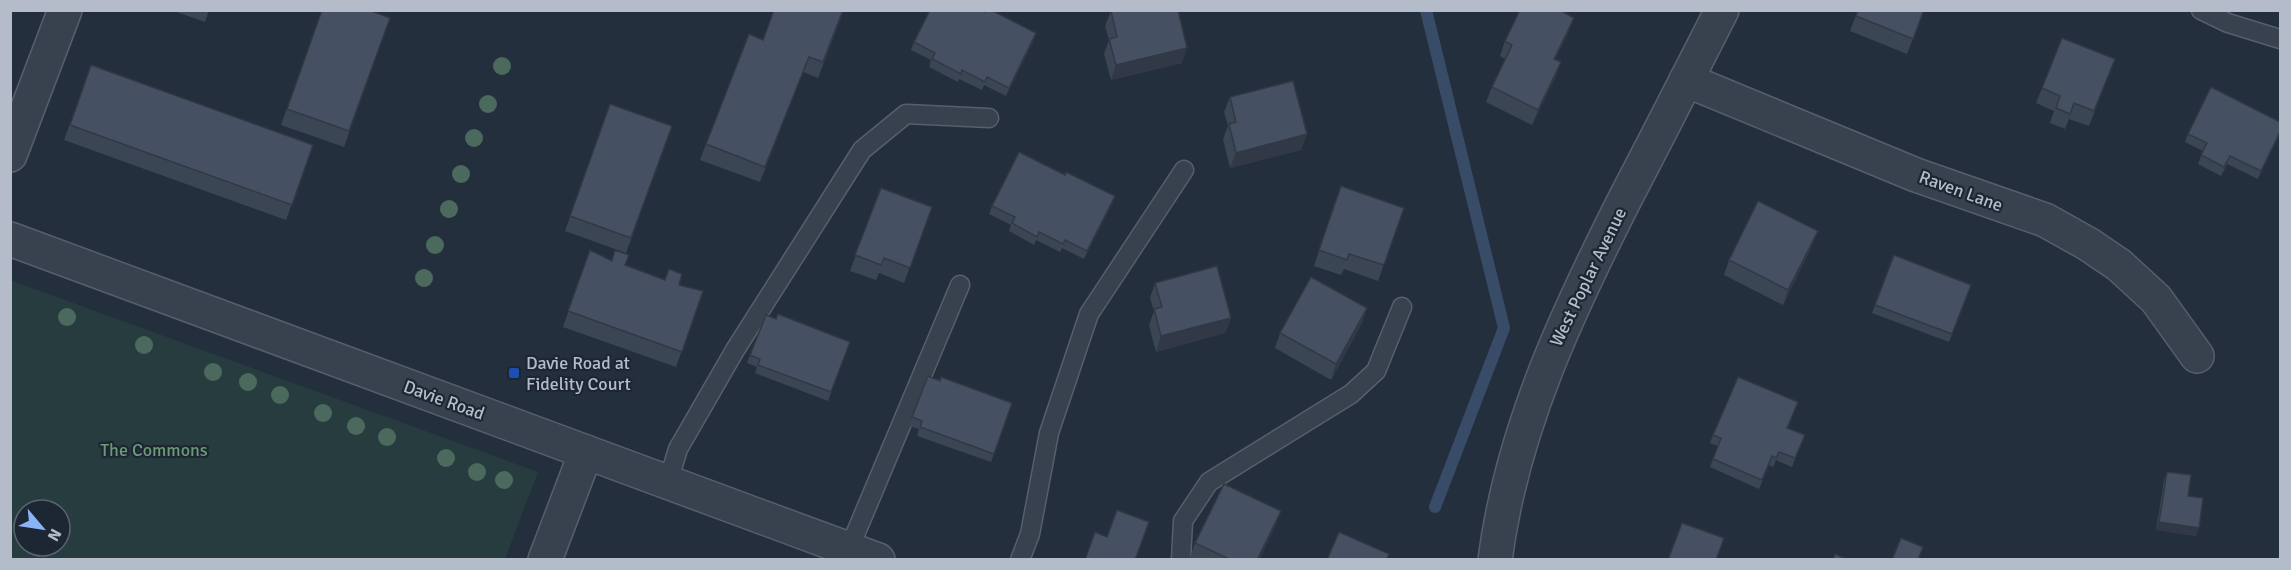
<svg xmlns="http://www.w3.org/2000/svg" width="2291" height="570" viewBox="0 0 2291 570" font-family="Signika,sans-serif">
<style>
.green{fill:#263c3f;fill-rule:evenodd}
.lines{fill:none;stroke-linecap:round;stroke-linejoin:round}
.stream{stroke:#394c67;stroke-width:12}
.lane-casing{stroke:#565f6c;stroke-width:21}
.street-casing{stroke:#565f6c;stroke-width:36}
.lane{stroke:#38414e;stroke-width:18}
.street{stroke:#38414e;stroke-width:33}
.tree{fill:#4b6a5d}
.wall{fill:#3b4654}
.shaded-wall{fill:#303945}
.building{fill:#455162;stroke:#303945;stroke-width:1.5}
.transit-dot{fill:#1a4fb4;stroke:#1d2633;stroke-width:2}
.labels{text-anchor:middle;stroke-width:4.5;stroke-linejoin:round;paint-order:stroke}
.street-label{font-size:18px;fill:#b4bcc9;stroke:#1d2633}
.poi-label{font-size:18px;fill:#b4bcc9;stroke:#1d2633;text-anchor:start}
.park-label{font-size:18px;fill:#6b9a76;stroke:#1d2633}
</style>
<rect width="100%" height="100%" fill="#242f3e"/>
<path class="green" d="M 10,280 L 538,472 L 505,559 L 11,559 ZM 24,510 L 60,510 L 60,546 L 24,546 Z"/>
<g class="lines">
<path class="stream" d="M 1426,10 L 1504,328 L 1435,507"/>
<defs>
<g id="lane">
<path d="M 2201,10 L 2228,23 L 2280,39"/>
<path d="M 668,482 L 678,449 L 735,350 L 862,150 L 906,114 L 989,118"/>
<path d="M 849,549 L 960,285"/>
<path d="M 1020,560 L 1030,534 L 1049,433 L 1089,314 L 1184,170"/>
<path d="M 1181,560 L 1183,521 L 1209,482 L 1351,394 L 1376,371 L 1402,307"/>
</g>
<g id="street">
<path d="M 1686,80 L 1916,175 L 2045,220 L 2088,244 L 2119,265 L 2156,299 L 2197,356"/>
<path d="M 10,155 L 65,10"/>
<path d="M 10,239 L 878,560"/>
<path d="M 545,560 L 586,452"/>
<path d="M 1495,560 C 1512,428 1569,309 1628,193 C 1660,132 1691,71 1722,10"/>
</g>
</defs>
<use href="#lane" class="lane-casing"/>
<use href="#street" class="street-casing"/>
<use href="#lane" class="lane"/>
<use href="#street" class="street"/>
</g>
<g class="tree">
<circle cx="502" cy="66" r="9"/>
<circle cx="488" cy="104" r="9"/>
<circle cx="474" cy="138" r="9"/>
<circle cx="461" cy="174" r="9"/>
<circle cx="449" cy="209" r="9"/>
<circle cx="435" cy="245" r="9"/>
<circle cx="424" cy="278" r="9"/>
<circle cx="67" cy="317" r="9"/>
<circle cx="144" cy="345" r="9"/>
<circle cx="213" cy="372" r="9"/>
<circle cx="248" cy="382" r="9"/>
<circle cx="280" cy="395" r="9"/>
<circle cx="323" cy="413" r="9"/>
<circle cx="356" cy="426" r="9"/>
<circle cx="387" cy="437" r="9"/>
<circle cx="446" cy="458" r="9"/>
<circle cx="477" cy="472" r="9"/>
<circle cx="504" cy="480" r="9"/>
</g>
<g class="wall">
<path d="M 171,10 L 209,10 L 205,22 Z"/>
<path d="M 322,10 L 390,18 L 344,147 L 281,125 Z"/>
<path d="M 844,10 L 818,78 L 803,72 L 760,182 L 700,160 L 706,144 L 763,40 Z"/>
<path d="M 1858,10 L 1924,10 L 1907,54 L 1850,31 Z"/>
<path d="M 1111,11 L 1182,63 L 1111,80 L 1104,54 L 1109,40 L 1105,26 Z"/>
<path d="M 1036,33 L 1033,42 L 1006,96 L 984,85 L 982,90 L 959,79 L 958,82 L 929,67 L 931,60 L 911,50 L 914,42 Z"/>
<path d="M 1568,33 L 1555,59 L 1561,62 L 1555,78 L 1532,125 L 1486,102 L 1492,87 L 1505,59 L 1500,56 L 1505,41 Z"/>
<path d="M 2115,59 L 2089,126 L 2069,119 L 2065,129 L 2050,123 L 2054,111 L 2036,103 L 2042,88 Z"/>
<path d="M 91,65 L 313,145 L 286,220 L 64,140 Z"/>
<path d="M 1230,97 L 1307,134 L 1301,150 L 1230,168 L 1223,139 L 1228,126 L 1224,112 Z"/>
<path d="M 610,104 L 672,126 L 626,253 L 565,231 Z"/>
<path d="M 2280,122 L 2258,179 L 2227,164 L 2221,176 L 2198,164 L 2203,151 L 2185,142 L 2188,134 Z"/>
<path d="M 1065,175 L 1115,196 L 1112,204 L 1084,259 L 1062,248 L 1060,252 L 1036,240 L 1034,245 L 1009,231 L 1011,225 L 989,214 L 992,206 Z"/>
<path d="M 881,188 L 932,207 L 904,283 L 879,273 L 876,280 L 850,271 Z"/>
<path d="M 1335,201 L 1404,208 L 1378,281 L 1344,269 L 1341,275 L 1314,266 Z"/>
<path d="M 1812,246 L 1783,305 L 1724,275 L 1729,260 Z"/>
<path d="M 590,250 L 611,261 L 615,250 L 626,265 L 679,285 L 703,291 L 676,367 L 563,327 Z"/>
<path d="M 1894,255 L 1971,285 L 1949,342 L 1872,313 Z"/>
<path d="M 1155,283 L 1231,318 L 1225,333 L 1156,352 L 1149,325 L 1154,311 L 1150,298 Z"/>
<path d="M 1367,308 L 1362,323 L 1331,380 L 1275,348 L 1280,333 Z"/>
<path d="M 776,319 L 850,342 L 828,401 L 755,373 L 757,367 L 747,363 L 750,355 Z"/>
<path d="M 928,376 L 1012,403 L 991,462 L 917,436 L 919,429 L 909,426 Z"/>
<path d="M 1798,402 L 1788,428 L 1801,444 L 1792,467 L 1776,460 L 1773,467 L 1769,465 L 1759,489 L 1710,467 L 1718,446 L 1710,443 L 1713,435 Z"/>
<path d="M 2167,472 L 2188,496 L 2199,528 L 2196,536 L 2156,530 L 2164,480 Z"/>
<path d="M 1281,511 L 1275,526 L 1259,560 L 1193,560 L 1190,558 L 1195,543 Z"/>
</g>
<g class="shaded-wall">
<path d="M 1574,18 L 1568,33 L 1548,74 L 1554,59 Z"/>
<path d="M 1036,33 L 1033,42 L 1006,96 L 1009,88 Z"/>
<path d="M 1187,48 L 1182,63 L 1111,80 L 1116,65 Z"/>
<path d="M 1561,62 L 1555,78 L 1532,125 L 1538,110 Z"/>
<path d="M 2280,132 L 2280,134 L 2258,179 L 2261,171 Z"/>
<path d="M 1307,134 L 1301,150 L 1230,168 L 1236,153 Z"/>
<path d="M 1115,196 L 1112,204 L 1084,259 L 1087,251 Z"/>
<path d="M 1818,231 L 1812,246 L 1783,305 L 1788,290 Z"/>
<path d="M 1367,308 L 1362,323 L 1331,380 L 1336,364 Z"/>
<path d="M 1231,318 L 1225,333 L 1156,352 L 1161,336 Z"/>
<path d="M 1281,511 L 1275,526 L 1259,560 L 1257,560 Z"/>
<path d="M 2159,522 L 2199,528 L 2196,536 L 2156,530 Z"/>
</g>
<g class="building">
<path d="M 322,10 L 369,10 L 390,18 L 349,131 L 287,109 Z"/>
<path d="M 774,10 L 843,10 L 823,62 L 809,57 L 765,167 L 706,144 L 749,34 L 763,40 Z"/>
<path d="M 930,10 L 981,10 L 985,12 L 986,10 L 991,10 L 1036,33 L 1009,88 L 987,77 L 985,82 L 962,70 L 961,74 L 932,59 L 935,53 L 914,42 Z"/>
<path d="M 1113,10 L 1178,10 L 1187,48 L 1116,65 L 1109,39 L 1117,37 L 1111,11 Z"/>
<path d="M 1520,10 L 1560,10 L 1574,18 L 1554,59 L 1561,62 L 1538,110 L 1492,87 L 1512,45 L 1505,41 Z"/>
<path d="M 1858,10 L 1924,10 L 1913,39 L 1856,16 Z"/>
<path d="M 2062,38 L 2115,59 L 2094,111 L 2074,103 L 2070,114 L 2056,108 L 2060,96 L 2042,88 Z"/>
<path d="M 91,65 L 313,145 L 292,205 L 70,125 Z"/>
<path d="M 1293,81 L 1307,134 L 1236,153 L 1229,124 L 1236,122 L 1230,97 Z"/>
<path d="M 2211,87 L 2280,122 L 2280,132 L 2261,171 L 2230,156 L 2224,167 L 2201,155 L 2207,143 L 2188,134 Z"/>
<path d="M 610,104 L 672,126 L 631,238 L 570,216 Z"/>
<path d="M 1019,152 L 1065,175 L 1066,172 L 1115,196 L 1087,251 L 1065,240 L 1063,244 L 1039,232 L 1037,237 L 1012,223 L 1015,217 L 992,206 Z"/>
<path d="M 1341,186 L 1404,208 L 1384,265 L 1349,254 L 1347,260 L 1319,250 Z"/>
<path d="M 881,188 L 932,207 L 910,268 L 884,258 L 881,265 L 855,255 Z"/>
<path d="M 1758,201 L 1818,231 L 1788,290 L 1729,260 Z"/>
<path d="M 590,250 L 612,261 L 615,250 L 629,255 L 625,265 L 665,280 L 669,269 L 682,274 L 679,285 L 703,291 L 682,352 L 568,311 Z"/>
<path d="M 1894,255 L 1971,285 L 1952,334 L 1875,305 Z"/>
<path d="M 1217,266 L 1231,318 L 1161,336 L 1154,309 L 1162,307 L 1155,283 Z"/>
<path d="M 1311,277 L 1367,308 L 1336,364 L 1280,333 Z"/>
<path d="M 778,314 L 850,342 L 831,392 L 758,365 L 760,359 L 750,355 L 766,315 L 776,319 Z"/>
<path d="M 928,376 L 940,381 L 941,377 L 1012,403 L 994,454 L 920,427 L 922,421 L 912,417 Z"/>
<path d="M 1738,377 L 1798,402 L 1787,428 L 1805,435 L 1795,458 L 1779,452 L 1776,458 L 1772,456 L 1762,480 L 1713,459 L 1721,438 L 1713,435 Z"/>
<path d="M 2167,472 L 2191,475 L 2188,496 L 2203,498 L 2199,528 L 2159,522 Z"/>
<path d="M 1224,484 L 1281,511 L 1257,560 L 1231,560 L 1195,543 Z"/>
<path d="M 1117,510 L 1149,522 L 1135,560 L 1085,560 L 1095,532 L 1107,537 Z"/>
<path d="M 1682,523 L 1724,538 L 1716,560 L 1668,560 Z"/>
<path d="M 1339,532 L 1389,554 L 1386,560 L 1327,560 Z"/>
<path d="M 1901,538 L 1923,547 L 1918,560 L 1892,560 Z"/>
<path d="M 1835,554 L 1848,560 L 1833,560 Z"/>
</g>
<rect class="transit-dot" x="508" y="367" width="12" height="12" rx="3"/>
<g class="labels">
<g class="street-label">
<text transform="translate(1961 191) rotate(20)" y="6">Raven Lane</text>
<text transform="translate(1588 277) rotate(-64)" y="6">West Poplar Avenue</text>
<text transform="translate(444 400) rotate(20)" y="6">Davie Road</text>
</g>
<g class="poi-label">
<text x="526" y="369">Davie Road at<tspan x="526" dy="21">Fidelity Court</tspan></text>
</g>
<g class="park-label">
<text x="154" y="456">The Commons</text>
</g>
</g>
<rect width="2291" height="570" fill="none" stroke="#b4bcc9" stroke-width="24"/>
<g transform="translate(42 528) rotate(119)"><circle r="28" fill="#1d2633" stroke="#59626f" stroke-width="1.5"/>
<path d="M0-4.5L10 22L0 15L-10 22Z" fill="#8ab4f8"/>
<text y="-9" font-size="16" font-weight="bold" text-anchor="middle" fill="#b4bcc9">N</text>
</g>
</svg>
